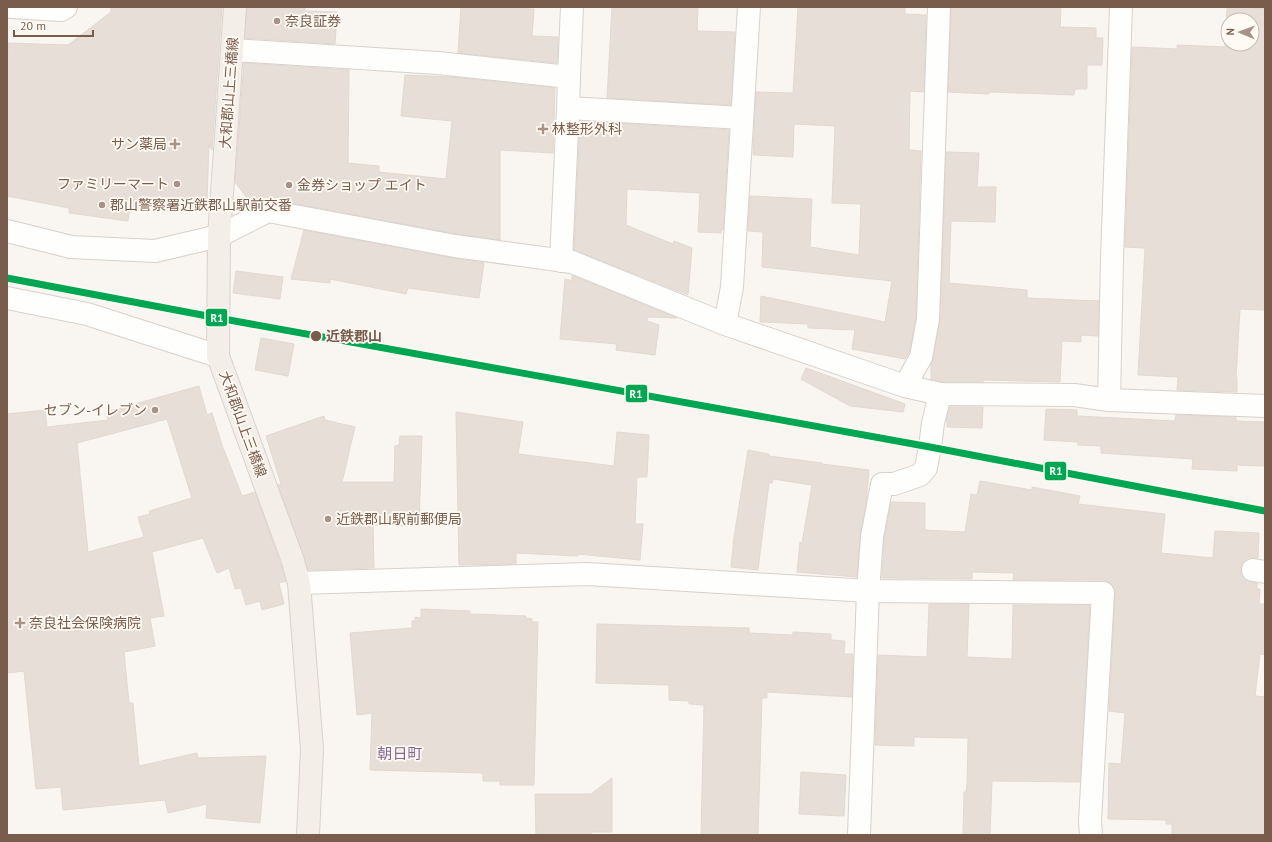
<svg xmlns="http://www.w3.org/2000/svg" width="1272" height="842" viewBox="0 0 1272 842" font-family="'PT Sans','Noto Sans JP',sans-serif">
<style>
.building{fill:#e6ded7;stroke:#e2d8d2;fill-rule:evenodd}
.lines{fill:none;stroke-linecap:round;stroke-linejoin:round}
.minor-casing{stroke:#d7d1cb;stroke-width:24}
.major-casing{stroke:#dad1cc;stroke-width:24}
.minor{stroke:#fefefd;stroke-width:22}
.major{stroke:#f3eee8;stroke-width:22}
.rail-1-casing{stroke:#fffaf3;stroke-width:10}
.rail-1{stroke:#00a651;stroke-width:7}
.poi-dot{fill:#a69286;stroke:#fffaf3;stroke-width:1.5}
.stop-dot{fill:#7a5c4d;stroke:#fffaf3;stroke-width:1.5}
.labels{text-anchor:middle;stroke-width:3.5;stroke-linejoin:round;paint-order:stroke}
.poi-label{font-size:14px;fill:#7a5c4d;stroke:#fffaf3;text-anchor:start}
.street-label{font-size:14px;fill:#7a5c4d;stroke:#fffaf3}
.stop-label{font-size:14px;font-weight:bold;fill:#7a5c4d;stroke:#fffaf3;text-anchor:start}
.neighbourhood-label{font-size:15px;fill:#846695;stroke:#fffaf3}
.line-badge{stroke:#fffaf3;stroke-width:1.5}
.badge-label{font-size:11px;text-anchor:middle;font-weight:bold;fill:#fff}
</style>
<rect width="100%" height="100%" fill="#f9f5f0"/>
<g class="building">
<path d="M 111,7 L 222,7 L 212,150 L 209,145 L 207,200 L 151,196 L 150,207 L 130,206 L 128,221 L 69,213 L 69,208 L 7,196 L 7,73 L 8,43 L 68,45 L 111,12 Z"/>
<path d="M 247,7 L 305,7 L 305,11 L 337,12 L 335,44 L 245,38 Z"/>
<path d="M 461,7 L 529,7 L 529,9 L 534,9 L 532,36 L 558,37 L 557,63 L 458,53 Z"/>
<path d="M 612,7 L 698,7 L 697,31 L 735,32 L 731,105 L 607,98 Z"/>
<path d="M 798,7 L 905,7 L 905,14 L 926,15 L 924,92 L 910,91 L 909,150 L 921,151 L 916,318 L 909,353 L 905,359 L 852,349 L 855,330 L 808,328 L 808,324 L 760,322 L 761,296 L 885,322 L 892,281 L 762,267 L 763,232 L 748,231 L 750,196 L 812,199 L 810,247 L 859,255 L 861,204 L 832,203 L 835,126 L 794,124 L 793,157 L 753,155 L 756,92 L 793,93 Z"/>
<path d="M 951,7 L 1061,7 L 1060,27 L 1096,28 L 1096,38 L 1103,38 L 1102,65 L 1087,65 L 1087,89 L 1075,89 L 1074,95 L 989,92 L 989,94 L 948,92 Z"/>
<path d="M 1227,7 L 1265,8 L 1265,310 L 1240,309 L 1236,377 L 1237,377 L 1237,392 L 1177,390 L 1178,377 L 1138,375 L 1145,248 L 1125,247 L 1132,47 L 1177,49 L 1177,45 L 1225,47 ZM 1228,20 L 1252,20 L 1252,44 L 1228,44 Z"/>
<path d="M 244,63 L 349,70 L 348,163 L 379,166 L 379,172 L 446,179 L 452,121 L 401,116 L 405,75 L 453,77 L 555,88 L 553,153 L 500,150 L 500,240 L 457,234 L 270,199 L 262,200 L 247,198 L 235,182 Z"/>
<path d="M 580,121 L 729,130 L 723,230 L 721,230 L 721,233 L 698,232 L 700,193 L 627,189 L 626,225 L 673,244 L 674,241 L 692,248 L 688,295 L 574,250 Z"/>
<path d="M 946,152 L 979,153 L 977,187 L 996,187 L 995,222 L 951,221 L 949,283 L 1027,290 L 1027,298 L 1099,301 L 1098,336 L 1081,335 L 1081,342 L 1062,341 L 1060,382 L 983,380 L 983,382 L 941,382 L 931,379 L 931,364 L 933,359 L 940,319 Z"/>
<path d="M 304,230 L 453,258 L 484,263 L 479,298 L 408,288 L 406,294 L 330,279 L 330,283 L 291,279 Z"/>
<path d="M 236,271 L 283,277 L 280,299 L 233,293 Z"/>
<path d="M 572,275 L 677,318 L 647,317 L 647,321 L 659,325 L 655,355 L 616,350 L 617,344 L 560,339 L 565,279 L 572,281 Z"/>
<path d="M 261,338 L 294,344 L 288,376 L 255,370 Z"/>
<path d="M 806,368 L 905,404 L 903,412 L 850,406 L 801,379 Z"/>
<path d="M 199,386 L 207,415 L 212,413 L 222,445 L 242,496 L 255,492 L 281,565 L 286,581 L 279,583 L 284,604 L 262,610 L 260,601 L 246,605 L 241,588 L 235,589 L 229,568 L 217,573 L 203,538 L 152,552 L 164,616 L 150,618 L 155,646 L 124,652 L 129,703 L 133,703 L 139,766 L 197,753 L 198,758 L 266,756 L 260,823 L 206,818 L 207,804 L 168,813 L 165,800 L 63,810 L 61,787 L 36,789 L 24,671 L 7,673 L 7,414 L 45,410 L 47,427 L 108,420 L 106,412 ZM 167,419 L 192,498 L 149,511 L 150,514 L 138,517 L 144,537 L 88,552 L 77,443 Z"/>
<path d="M 950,407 L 983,407 L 982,428 L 947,427 L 947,421 L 946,421 Z"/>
<path d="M 1046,409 L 1077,410 L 1077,416 L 1175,421 L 1176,415 L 1236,417 L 1236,421 L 1265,422 L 1265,466 L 1237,465 L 1237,471 L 1192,469 L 1193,459 L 1101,453 L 1101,446 L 1078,445 L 1078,442 L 1044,440 Z"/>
<path d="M 456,412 L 523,422 L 518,454 L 614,466 L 617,432 L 649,435 L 647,477 L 637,477 L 635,524 L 643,524 L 640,560 L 578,554 L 578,556 L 516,553 L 516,564 L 459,565 Z"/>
<path d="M 324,416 L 325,420 L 355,427 L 342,482 L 394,482 L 395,446 L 399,445 L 400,436 L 422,436 L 419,526 L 373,525 L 374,568 L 308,570 L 278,485 L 281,484 L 266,436 Z"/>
<path d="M 748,450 L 769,454 L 769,456 L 822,463 L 822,464 L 869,470 L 866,502 L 860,536 L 857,577 L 797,572 L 800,542 L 802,543 L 812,485 L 773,479 L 772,483 L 769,483 L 758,570 L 731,567 L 734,537 Z"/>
<path d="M 980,481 L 1032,490 L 1032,487 L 1080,496 L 1078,504 L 1165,514 L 1161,553 L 1213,558 L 1215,531 L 1259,533 L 1258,558 L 1248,558 L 1243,562 L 1241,568 L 1241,575 L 1245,579 L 1257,583 L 1257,589 L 1260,589 L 1259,604 L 1265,604 L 1265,655 L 1260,654 L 1255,696 L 1265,697 L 1265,835 L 1172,835 L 1172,824 L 1166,824 L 1166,820 L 1108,819 L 1109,763 L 1121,764 L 1125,713 L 1109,711 L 1115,594 L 1114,588 L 1110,583 L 1103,580 L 1013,580 L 1014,573 L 972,572 L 972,579 L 882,578 L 884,539 L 891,502 L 925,503 L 925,530 L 965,532 L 971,494 L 977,495 Z"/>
<path d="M 929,604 L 969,604 L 967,657 L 1012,659 L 1013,605 L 1090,605 L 1080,782 L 992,781 L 990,835 L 963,835 L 964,792 L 966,792 L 967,785 L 968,738 L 914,737 L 914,746 L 875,745 L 878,655 L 927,657 Z"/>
<path d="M 421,609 L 470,611 L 470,614 L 526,616 L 526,618 L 532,619 L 532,622 L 538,622 L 534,785 L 500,785 L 500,781 L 483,781 L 483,773 L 370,770 L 372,713 L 357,715 L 350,633 L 412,628 L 412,621 L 415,621 L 415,617 L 421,618 Z"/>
<path d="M 597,624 L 749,628 L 749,633 L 793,635 L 793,632 L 831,634 L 831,640 L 845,641 L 844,654 L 853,654 L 852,697 L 767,692 L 767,698 L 762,698 L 758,835 L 701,835 L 704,705 L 689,704 L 689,701 L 669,700 L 669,685 L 596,683 Z"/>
<path d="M 801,772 L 846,775 L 844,816 L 799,814 Z"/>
<path d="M 612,778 L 612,832 L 591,832 L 591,835 L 536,835 L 535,794 L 591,794 Z"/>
</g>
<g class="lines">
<defs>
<g id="minor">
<path d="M 11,7 L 61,10 L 66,7"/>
<path d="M 233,50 L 438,63 L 569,77 L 568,108 L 742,118"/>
<path d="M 569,77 L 572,7"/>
<path d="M 7,231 L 71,247 L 155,251 L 219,236 L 268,211 L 455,246 L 572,262 L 725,324 L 905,386 L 940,394 L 1074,395 L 1109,400 L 1265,406"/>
<path d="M 561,261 L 568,108"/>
<path d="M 7,298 L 87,314 L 218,356"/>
<path d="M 725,324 L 732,287 L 749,7"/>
<path d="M 905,386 L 921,357 L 928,319 L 939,7"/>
<path d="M 1109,400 L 1112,258 L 1121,7"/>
<path d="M 1253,570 L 1265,572"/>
<path d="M 299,583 L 587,574 L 868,591 L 1103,593 L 1090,821 L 1091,835"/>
<path d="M 859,835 L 868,591 L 872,537 L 882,484 L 894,484 L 920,475 L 926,468 L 930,447 L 933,423 L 940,394"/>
</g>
<path id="major" d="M 235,7 L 219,236 L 218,356 L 293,561 L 299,583 L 312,749 L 308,835"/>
</defs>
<use href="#minor" class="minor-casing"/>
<use href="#major" class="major-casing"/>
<use href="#minor" class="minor"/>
<use href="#major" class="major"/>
<defs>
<path id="rail-1" d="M 7,278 L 218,318 L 930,447 L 1265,511"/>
</defs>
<use href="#rail-1" class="rail-1-casing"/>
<use href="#rail-1" class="rail-1"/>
</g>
<g class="poi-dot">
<circle cx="277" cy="21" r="4"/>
<path d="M541 123h4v4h4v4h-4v4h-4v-4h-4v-4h4z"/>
<path d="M173 138h4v4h4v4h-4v4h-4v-4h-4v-4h4z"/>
<circle cx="177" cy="184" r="4"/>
<circle cx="289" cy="185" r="4"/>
<circle cx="102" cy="205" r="4"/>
<circle cx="155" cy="410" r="4"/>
<circle cx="328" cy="519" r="4"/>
<path d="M18 617h4v4h4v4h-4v4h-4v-4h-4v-4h4z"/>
</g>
<circle class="stop-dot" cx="316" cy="336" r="6"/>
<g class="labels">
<g class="poi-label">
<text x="285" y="26">奈良証券</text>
<text x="552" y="134">林整形外科</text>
<text x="167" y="149" text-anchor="end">サン薬局</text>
<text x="169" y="189" text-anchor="end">ファミリーマート</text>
<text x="297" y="190">金券ショップ エイト</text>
<text x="110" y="210">郡山警察署近鉄郡山駅前交番</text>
<text x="147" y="415" text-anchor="end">セブン-イレブン</text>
<text x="336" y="524">近鉄郡山駅前郵便局</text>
<text x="29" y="628">奈良社会保険病院</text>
</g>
<g class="street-label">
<text transform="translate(229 93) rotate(-86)" y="5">大和郡山上三橋線</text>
<text transform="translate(243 424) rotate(70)" y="5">大和郡山上三橋線</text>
</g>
<g class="stop-label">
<text x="326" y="341">近鉄郡山</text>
</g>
<g class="neighbourhood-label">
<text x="400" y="759">朝日町</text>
</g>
</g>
<g class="line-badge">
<rect x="205" y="308" width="23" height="19" rx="4" fill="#00a651"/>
<rect x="625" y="384" width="23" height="19" rx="4" fill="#00a651"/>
<rect x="1044" y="461" width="23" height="20" rx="4" fill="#00a651"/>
</g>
<g class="badge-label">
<text x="217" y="322">R1</text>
<text x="636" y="398">R1</text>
<text x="1056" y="475">R1</text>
</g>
<rect width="1272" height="842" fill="none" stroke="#7a5c4d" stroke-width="16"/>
<g transform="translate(1240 32) rotate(272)"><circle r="19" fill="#fffaf3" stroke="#cabbb1"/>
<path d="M0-3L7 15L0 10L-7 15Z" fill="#a69286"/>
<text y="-6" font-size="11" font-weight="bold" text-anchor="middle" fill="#7a5c4d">N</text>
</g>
<path d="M14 30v6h79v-6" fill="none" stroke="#7a5c4d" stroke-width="2"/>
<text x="20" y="30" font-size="12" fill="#7a5c4d" stroke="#fffaf3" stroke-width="3" paint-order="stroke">20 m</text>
</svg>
